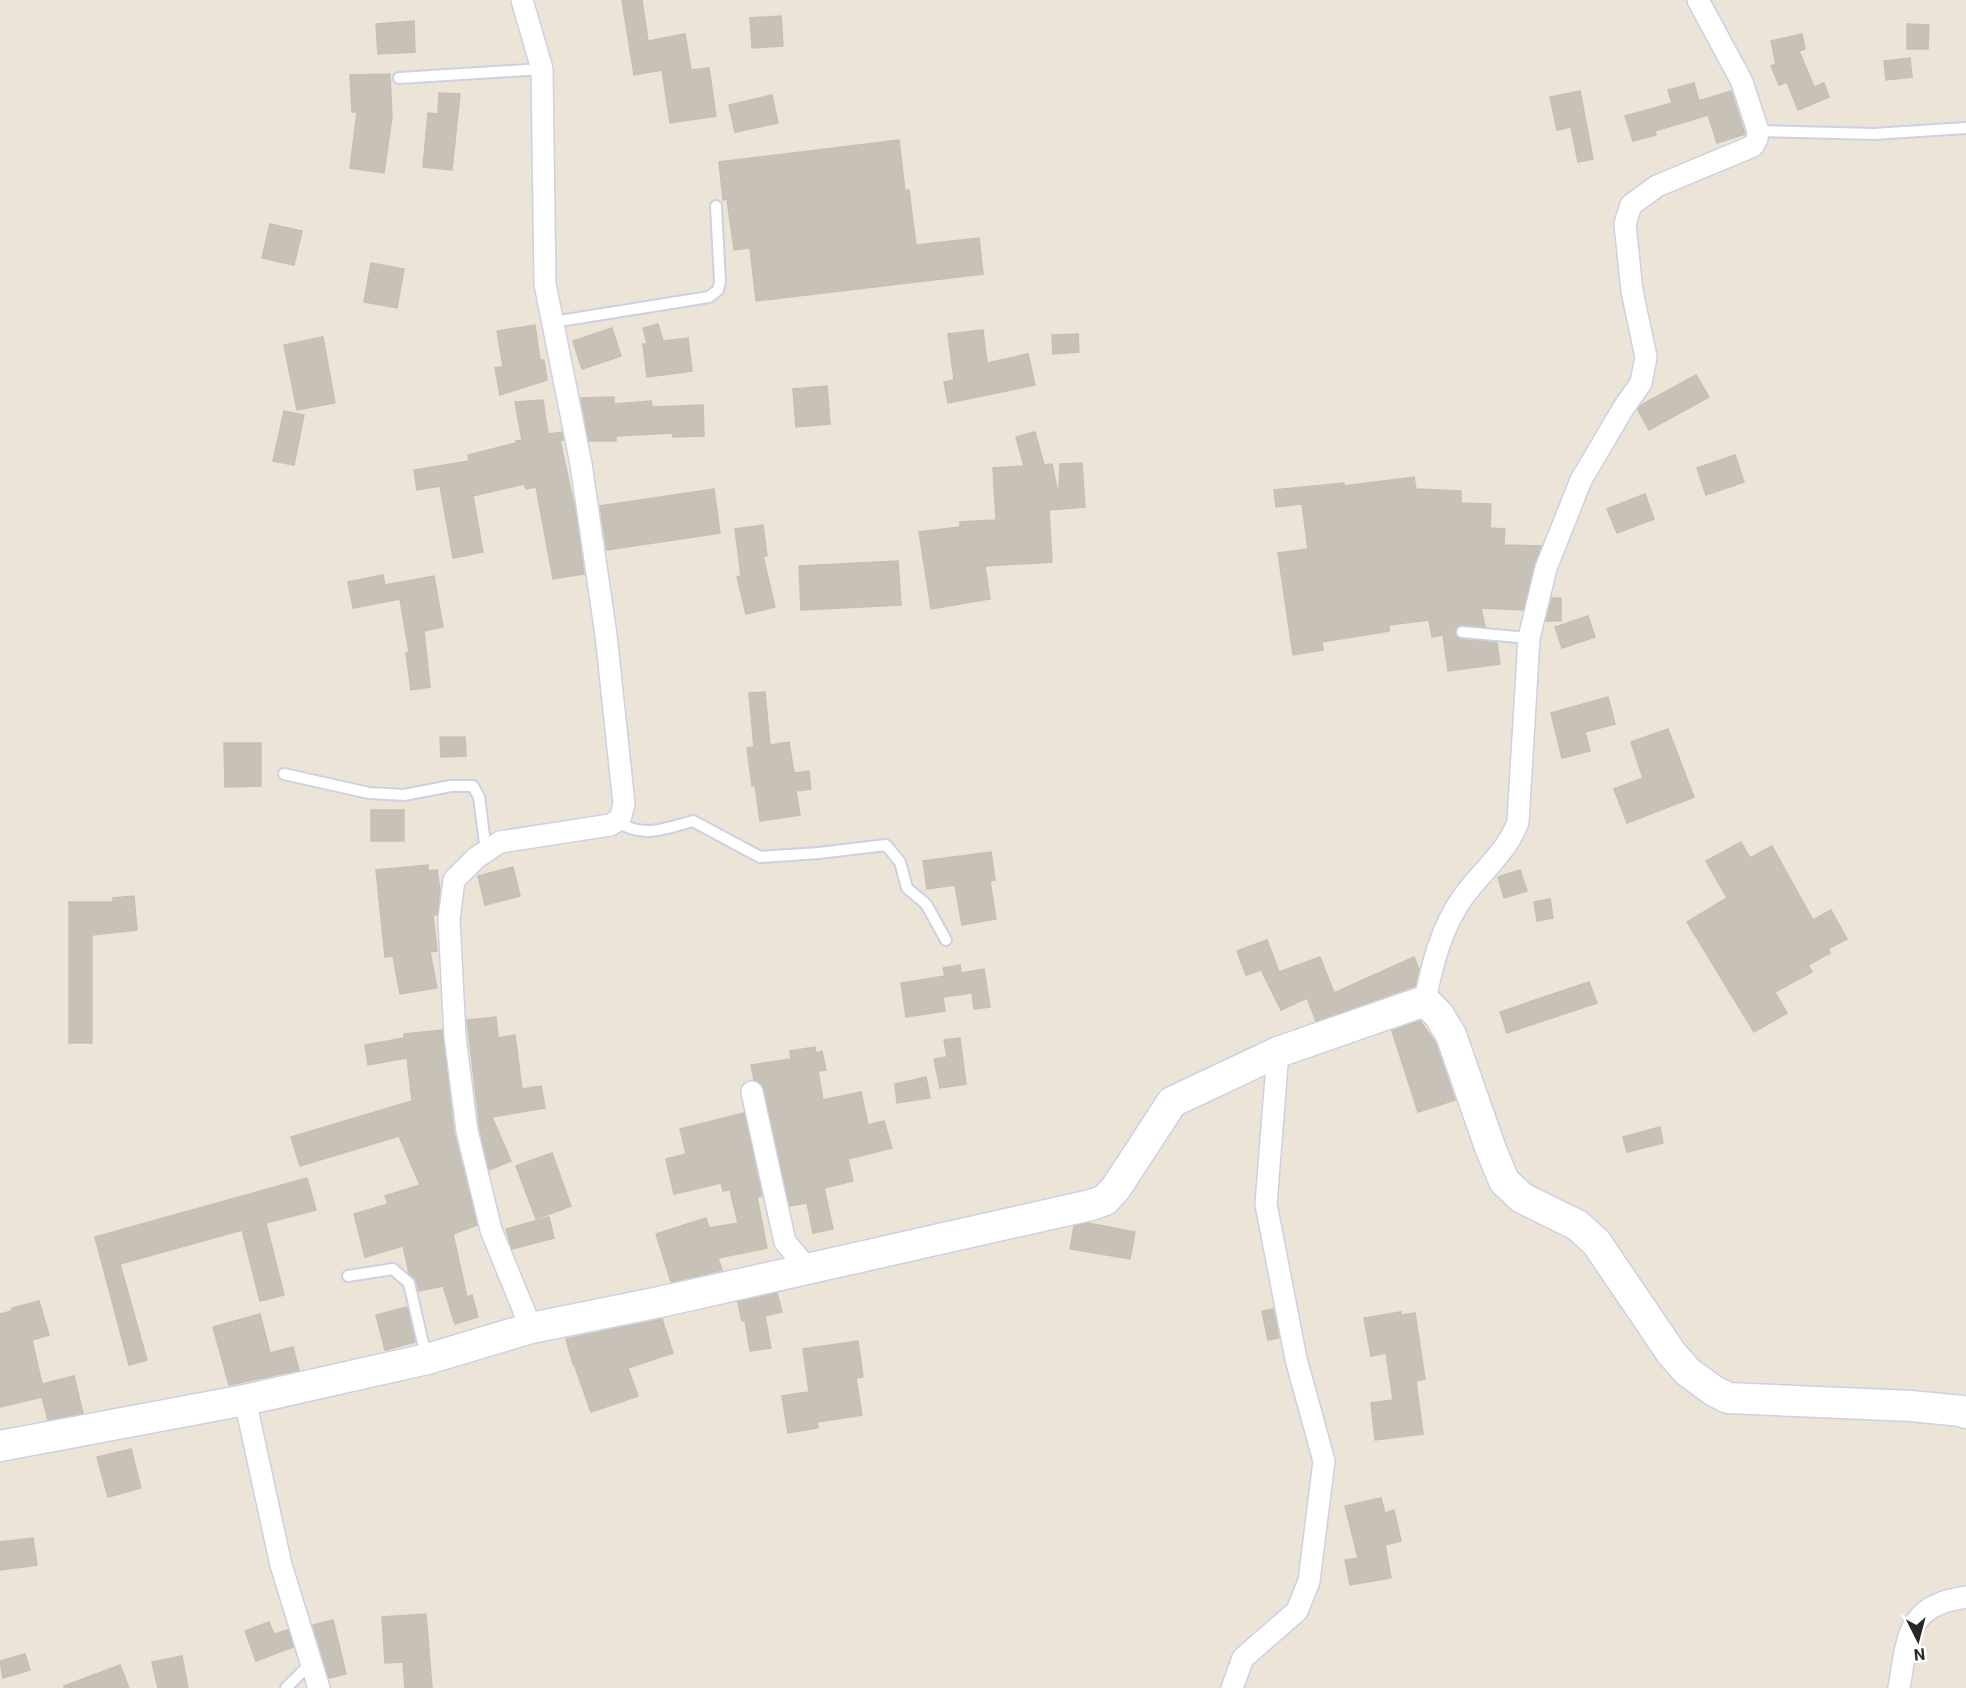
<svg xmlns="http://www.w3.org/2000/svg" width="1966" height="1688" viewBox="0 0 1966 1688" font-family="Roboto,sans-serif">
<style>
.building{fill:#c7c1b7;stroke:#c7c0b1;stroke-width:1.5}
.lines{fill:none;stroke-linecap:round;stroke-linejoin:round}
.lane-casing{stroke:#ccd0e3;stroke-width:14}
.street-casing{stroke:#ccd0e3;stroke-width:24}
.secondary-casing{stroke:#ccd0e3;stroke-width:33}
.lane{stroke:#fff;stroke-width:10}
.street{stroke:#fff;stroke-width:21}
.secondary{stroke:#fff;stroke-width:30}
</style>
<rect width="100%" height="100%" fill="#ece4d7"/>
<g class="building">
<path d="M 622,0 L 642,0 L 648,41 L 685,34 L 691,70 L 709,68 L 716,116 L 670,123 L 662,70 L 634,75 Z"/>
<path d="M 781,16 L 783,46 L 752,48 L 750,18 Z"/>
<path d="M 414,21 L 415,52 L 378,54 L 376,24 Z"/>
<path d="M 1907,24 L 1929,25 L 1928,49 L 1907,49 Z"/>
<path d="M 1802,34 L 1805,49 L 1799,51 L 1814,87 L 1824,83 L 1829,97 L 1798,110 L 1787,82 L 1779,85 L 1771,66 L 1776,64 L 1771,41 Z"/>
<path d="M 1910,58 L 1912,77 L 1886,80 L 1884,61 Z"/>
<path d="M 390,74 L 392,117 L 384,173 L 350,168 L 357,112 L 352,112 L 350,75 Z"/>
<path d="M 1694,83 L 1699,101 L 1731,91 L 1745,134 L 1717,143 L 1708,115 L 1655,131 L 1656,135 L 1633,141 L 1625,116 L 1672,103 L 1668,90 Z"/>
<path d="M 1580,91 L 1593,159 L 1578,162 L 1571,127 L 1557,130 L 1550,97 Z"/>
<path d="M 439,93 L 460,94 L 452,170 L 423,167 L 428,113 L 438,114 Z"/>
<path d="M 772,95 L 778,123 L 735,132 L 729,105 Z"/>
<path d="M 899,140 L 905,191 L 909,190 L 916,245 L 979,238 L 983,274 L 756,301 L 750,248 L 734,250 L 727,199 L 723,200 L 719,162 Z"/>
<path d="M 270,224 L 302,231 L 294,265 L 262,258 Z"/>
<path d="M 371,263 L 404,269 L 397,308 L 364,302 Z"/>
<path d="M 658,324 L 663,341 L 688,338 L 692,371 L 647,377 L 643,344 L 647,343 L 643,328 Z"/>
<path d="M 535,325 L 540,360 L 544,360 L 547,380 L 500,395 L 495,368 L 503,367 L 497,331 Z"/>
<path d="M 612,328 L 621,356 L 582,369 L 573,341 Z"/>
<path d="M 983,330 L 987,363 L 1028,354 L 1035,385 L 948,403 L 944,382 L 954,380 L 948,334 Z"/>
<path d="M 1078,334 L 1079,352 L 1053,354 L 1052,335 Z"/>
<path d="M 323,337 L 335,403 L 297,410 L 284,345 Z"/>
<path d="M 1696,375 L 1709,397 L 1649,430 L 1638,410 L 1641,405 Z"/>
<path d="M 827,386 L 830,424 L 796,427 L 793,389 Z"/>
<path d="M 614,397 L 614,404 L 651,401 L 652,407 L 703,405 L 704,436 L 673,437 L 673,433 L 616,436 L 616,441 L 589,441 L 581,398 Z"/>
<path d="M 543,400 L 548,434 L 562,432 L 563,440 L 560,440 L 575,510 L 584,574 L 553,579 L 536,487 L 526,489 L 524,484 L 473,496 L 483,552 L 453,558 L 440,486 L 417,490 L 414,470 L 469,461 L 468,455 L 516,443 L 516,441 L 522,440 L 515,402 Z"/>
<path d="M 284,411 L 304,415 L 294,465 L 273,461 Z"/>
<path d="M 1035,432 L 1044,465 L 1052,464 L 1057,489 L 1059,489 L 1060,464 L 1082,463 L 1085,507 L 1049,510 L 1052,562 L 985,566 L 990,599 L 931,609 L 919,532 L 960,527 L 960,522 L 996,520 L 993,468 L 1024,466 L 1016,437 Z"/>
<path d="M 1735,455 L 1744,482 L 1706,495 L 1697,468 Z"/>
<path d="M 1414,477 L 1416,489 L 1461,491 L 1461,503 L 1491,504 L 1490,528 L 1505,529 L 1504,545 L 1541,546 L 1534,565 L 1523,610 L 1481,608 L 1485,627 L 1462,625 L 1456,627 L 1455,631 L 1456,636 L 1461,639 L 1497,643 L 1500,664 L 1448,671 L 1443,635 L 1432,637 L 1429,620 L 1389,625 L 1389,631 L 1322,642 L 1323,650 L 1293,655 L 1278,553 L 1308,549 L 1302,504 L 1276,507 L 1274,490 L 1344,483 L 1344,486 Z"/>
<path d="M 714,489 L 720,533 L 607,550 L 600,506 Z"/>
<path d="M 1645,494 L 1654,519 L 1617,533 L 1607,509 Z"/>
<path d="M 763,525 L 767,556 L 763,556 L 775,607 L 746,614 L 737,577 L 741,576 L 735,529 Z"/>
<path d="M 898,561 L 901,605 L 801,610 L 799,566 Z"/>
<path d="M 383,575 L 385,585 L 434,576 L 443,627 L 424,631 L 430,687 L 411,690 L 406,653 L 409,652 L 400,599 L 353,608 L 348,582 Z"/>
<path d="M 1552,598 L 1561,598 L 1561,621 L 1546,621 Z"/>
<path d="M 1588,616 L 1595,637 L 1562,648 L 1555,627 Z"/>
<path d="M 765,692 L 770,745 L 789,742 L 794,773 L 809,771 L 811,789 L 796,791 L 800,815 L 760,821 L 755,785 L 752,786 L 747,748 L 754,747 L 749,693 Z"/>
<path d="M 1608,697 L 1615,724 L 1585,732 L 1590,751 L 1562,758 L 1551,713 Z"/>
<path d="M 1668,729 L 1694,797 L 1627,823 L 1614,789 L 1643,778 L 1631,742 Z"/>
<path d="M 440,737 L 465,737 L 466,756 L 441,757 Z"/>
<path d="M 224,743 L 261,743 L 261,786 L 225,787 Z"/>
<rect x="371" y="810" width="33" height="31"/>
<path d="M 1741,842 L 1750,858 L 1772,846 L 1813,920 L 1831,910 L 1847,939 L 1828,949 L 1830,953 L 1808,965 L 1812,972 L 1775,992 L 1787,1013 L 1754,1032 L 1687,922 L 1727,898 L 1706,861 Z"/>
<path d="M 991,852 L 995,880 L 990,881 L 996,919 L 962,925 L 955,885 L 927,889 L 923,861 Z"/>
<path d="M 428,865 L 428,871 L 437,870 L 440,890 L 437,915 L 433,915 L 437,951 L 430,952 L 437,988 L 400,994 L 393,956 L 385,957 L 376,870 Z"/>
<path d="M 513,867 L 520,896 L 485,905 L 478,876 Z"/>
<path d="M 1520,870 L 1527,891 L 1504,898 L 1498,877 Z"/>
<path d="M 134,896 L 137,930 L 92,935 L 92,1043 L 69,1043 L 69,902 L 113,902 L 113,898 Z"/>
<path d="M 1550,899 L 1553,918 L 1537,921 L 1534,902 Z"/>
<path d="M 1267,940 L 1279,972 L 1320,957 L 1334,993 L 1414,957 L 1419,969 L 1415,986 L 1316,1021 L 1307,998 L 1281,1010 L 1261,970 L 1246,975 L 1237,951 Z"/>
<path d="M 960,965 L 961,973 L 984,969 L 990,1007 L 974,1009 L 972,993 L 943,997 L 945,1011 L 906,1017 L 901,983 L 945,976 L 943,968 Z"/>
<path d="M 1589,982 L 1597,1003 L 1507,1033 L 1500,1012 Z"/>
<path d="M 496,1017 L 498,1038 L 515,1035 L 522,1089 L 541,1086 L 545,1108 L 492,1117 L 511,1161 L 489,1170 L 480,1129 L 467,1020 Z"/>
<path d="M 1420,1021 L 1435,1042 L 1455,1100 L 1418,1112 L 1392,1031 Z"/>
<path d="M 442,1030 L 454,1133 L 477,1225 L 453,1234 L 467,1297 L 472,1295 L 478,1317 L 455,1324 L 443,1286 L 419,1291 L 416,1281 L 409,1273 L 403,1246 L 365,1257 L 354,1214 L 388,1204 L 385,1196 L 420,1185 L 399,1136 L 300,1166 L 291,1137 L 412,1101 L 407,1058 L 368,1065 L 365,1045 L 404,1038 L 404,1034 Z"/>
<path d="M 960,1038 L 966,1084 L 940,1088 L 934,1059 L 947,1057 L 944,1040 Z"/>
<path d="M 815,1047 L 816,1053 L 822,1051 L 826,1070 L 818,1071 L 823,1100 L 861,1092 L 868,1125 L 884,1121 L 892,1148 L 848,1159 L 853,1181 L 824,1188 L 833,1229 L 813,1233 L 807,1203 L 790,1206 L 764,1089 L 761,1083 L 754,1080 L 751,1065 L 791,1059 L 790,1051 Z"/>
<path d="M 926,1077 L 930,1098 L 897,1103 L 895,1084 Z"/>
<path d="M 744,1113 L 762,1196 L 757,1197 L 767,1248 L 718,1258 L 722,1270 L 671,1282 L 656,1234 L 706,1218 L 709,1228 L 738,1223 L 730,1190 L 723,1191 L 721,1183 L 674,1194 L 666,1159 L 686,1154 L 680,1129 Z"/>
<path d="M 1660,1127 L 1663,1143 L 1627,1152 L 1623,1137 Z"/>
<path d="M 552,1153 L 571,1206 L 536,1219 L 516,1166 Z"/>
<path d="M 307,1178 L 316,1210 L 266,1223 L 284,1295 L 260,1301 L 242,1230 L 120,1264 L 147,1360 L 129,1365 L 95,1237 Z"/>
<path d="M 549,1217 L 554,1238 L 512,1249 L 506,1229 Z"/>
<path d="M 1088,1223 L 1135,1232 L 1130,1259 L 1070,1249 L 1074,1226 Z"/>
<path d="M 777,1293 L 782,1312 L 765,1316 L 771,1348 L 750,1351 L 745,1320 L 742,1321 L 738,1302 Z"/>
<path d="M 39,1301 L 49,1335 L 32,1340 L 42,1384 L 74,1376 L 83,1413 L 48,1420 L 42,1397 L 0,1407 L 0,1314 L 12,1311 L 12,1308 Z"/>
<path d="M 407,1307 L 415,1342 L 385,1350 L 376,1315 Z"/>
<path d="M 1273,1309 L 1279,1338 L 1268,1340 L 1262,1311 Z"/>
<path d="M 1401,1312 L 1401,1315 L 1415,1313 L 1425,1379 L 1416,1381 L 1423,1434 L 1375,1440 L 1371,1403 L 1393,1400 L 1386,1353 L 1371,1356 L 1364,1318 Z"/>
<path d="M 260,1314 L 270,1353 L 293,1347 L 299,1370 L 229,1385 L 213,1327 Z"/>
<path d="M 662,1319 L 673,1353 L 628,1368 L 638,1396 L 591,1412 L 574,1364 L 573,1364 L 566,1339 Z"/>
<path d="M 858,1341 L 863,1377 L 856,1378 L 862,1415 L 817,1422 L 818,1428 L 788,1433 L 782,1396 L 809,1392 L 803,1349 Z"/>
<path d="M 131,1449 L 141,1488 L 108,1497 L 97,1457 Z"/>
<path d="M 1381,1498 L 1385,1513 L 1394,1510 L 1401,1541 L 1385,1545 L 1391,1578 L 1350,1585 L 1345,1560 L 1358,1558 L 1345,1506 Z"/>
<path d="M 33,1538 L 37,1565 L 0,1570 L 0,1542 Z"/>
<path d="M 426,1614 L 432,1688 L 405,1688 L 403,1662 L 385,1663 L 382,1617 Z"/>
<path d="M 333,1620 L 346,1674 L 329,1678 L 313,1625 Z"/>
<path d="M 269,1622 L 274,1634 L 288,1630 L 293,1647 L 256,1661 L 245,1631 Z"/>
<path d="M 25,1654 L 30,1670 L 3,1678 L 0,1661 Z"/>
<path d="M 182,1656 L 188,1688 L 158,1688 L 152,1662 Z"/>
<path d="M 120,1665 L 129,1688 L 64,1688 L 64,1686 Z"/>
</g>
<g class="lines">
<defs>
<g id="lane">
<path d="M 399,78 L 542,69"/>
<path d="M 1758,131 L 1874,134 L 1966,128"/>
<path d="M 553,322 L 709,297 L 718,290 L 720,282 L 716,206"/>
<path d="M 1462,632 L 1529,638"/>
<path d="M 284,774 L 369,793 L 404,795 L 451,786 L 473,786 L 479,797 L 486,851"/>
<path d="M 616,821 C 644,839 663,829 693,821 L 760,857 L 819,853 L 886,845 L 900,862 L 907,888 L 926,904 L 946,940"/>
<path d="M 348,1276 L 393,1269 L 409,1283 L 426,1356"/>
<path d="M 286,1688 L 311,1663"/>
</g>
<g id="street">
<path d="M 522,0 L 542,69 L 545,284 L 581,464 L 606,635 L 624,804 L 620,819 L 610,825 L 500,842 L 476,858 L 454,880 L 449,919 L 455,1036 L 467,1131 L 491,1230 L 531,1328"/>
<path d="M 1425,1001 C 1432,965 1441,928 1463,897 C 1481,872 1507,852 1518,822 L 1529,638 L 1546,568 L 1581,480 L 1624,407 L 1641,383 L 1646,357 L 1632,291 L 1625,224 L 1631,205 L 1657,186 L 1753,146 L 1757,139 L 1758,131 L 1742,82 L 1698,0"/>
<path d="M 752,1092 L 785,1242 L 808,1269"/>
<path d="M 245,1400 L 281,1565 L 319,1688"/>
<path d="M 1232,1688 L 1243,1658 L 1297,1611 L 1309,1581 L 1324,1461 L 1296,1359 L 1266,1204 L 1278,1052"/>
<path d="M 1899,1688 C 1905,1657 1904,1617 1939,1604 C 1947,1600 1957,1599 1966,1597"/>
</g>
<path id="secondary" d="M 0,1446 L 245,1400 L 427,1359 L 531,1328 L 660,1302 L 1091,1205 L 1105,1200 L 1116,1188 L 1172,1102 L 1278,1052 L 1425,1001 L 1439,1015 L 1451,1035 L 1490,1147 L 1504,1181 L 1522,1198 L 1577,1225 L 1596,1242 L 1672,1354 L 1688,1372 L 1714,1391 L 1728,1398 L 1911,1406 L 1962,1411 L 1966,1413"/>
</defs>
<use href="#lane" class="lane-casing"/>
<use href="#street" class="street-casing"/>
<use href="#secondary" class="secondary-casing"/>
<use href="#lane" class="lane"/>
<use href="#street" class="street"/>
<use href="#secondary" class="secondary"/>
</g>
<g transform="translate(1918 1640) rotate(174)" stroke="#ffffff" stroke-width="4.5" paint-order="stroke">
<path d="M0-4.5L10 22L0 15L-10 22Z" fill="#272727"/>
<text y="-9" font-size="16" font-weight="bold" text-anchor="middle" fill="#272727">N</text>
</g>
</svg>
